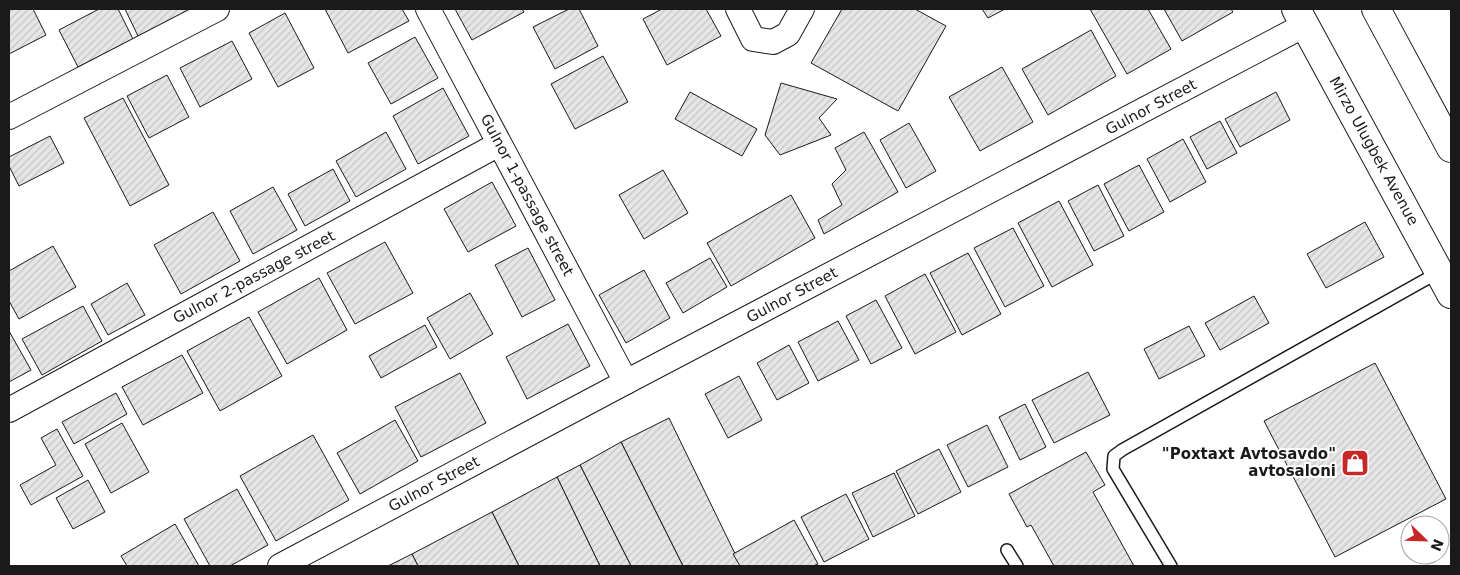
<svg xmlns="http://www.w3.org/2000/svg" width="1460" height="575" viewBox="0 0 1460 575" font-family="'DejaVu Sans',sans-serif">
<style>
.building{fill:url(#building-hatch);stroke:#1a1a1a}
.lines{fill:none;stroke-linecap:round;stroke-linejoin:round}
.service-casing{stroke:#1a1a1a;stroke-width:14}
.minor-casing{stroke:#1a1a1a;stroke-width:26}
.primary-casing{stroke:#1a1a1a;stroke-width:30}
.service{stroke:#fff;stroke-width:11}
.minor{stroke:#fff;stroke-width:24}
.primary{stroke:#fff;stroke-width:28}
.labels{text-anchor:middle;stroke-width:4;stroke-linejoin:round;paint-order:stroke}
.street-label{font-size:15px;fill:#1a1a1a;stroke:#fff}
.poi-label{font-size:15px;font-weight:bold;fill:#1a1a1a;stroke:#fff;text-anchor:end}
</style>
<defs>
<pattern id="building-hatch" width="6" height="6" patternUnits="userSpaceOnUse" patternTransform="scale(1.25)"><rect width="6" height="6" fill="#e6e6e6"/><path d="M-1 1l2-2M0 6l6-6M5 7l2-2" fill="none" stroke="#c5c5c5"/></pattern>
</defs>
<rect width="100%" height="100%" fill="#fff"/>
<g class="building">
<path d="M 9,9 L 33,9 L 46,35 L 9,54 Z"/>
<path d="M 99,9 L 118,9 L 133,39 L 78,67 L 59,30 Z"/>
<path d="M 125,9 L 192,9 L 138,36 Z"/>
<path d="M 325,9 L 402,9 L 409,21 L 348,53 Z"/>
<path d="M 455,9 L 522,9 L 524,12 L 472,40 Z"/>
<path d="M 569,9 L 579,9 L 598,46 L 555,69 L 533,27 Z"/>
<path d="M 662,9 L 706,9 L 721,36 L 667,65 L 643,19 Z"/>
<path d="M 842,9 L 915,9 L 946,26 L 898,111 L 811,63 Z"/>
<path d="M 982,9 L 1005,9 L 988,18 Z"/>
<path d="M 1090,9 L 1148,9 L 1171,49 L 1127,74 Z"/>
<path d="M 1164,9 L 1231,9 L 1233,12 L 1182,41 Z"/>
<path d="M 285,13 L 314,68 L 278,87 L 249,33 Z"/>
<path d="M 1091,30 L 1116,76 L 1048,115 L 1022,69 Z"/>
<path d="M 415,37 L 438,78 L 391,104 L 368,63 Z"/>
<path d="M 232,41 L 252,79 L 200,107 L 180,68 Z"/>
<path d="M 603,56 L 628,102 L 575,129 L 551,84 Z"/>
<path d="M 1002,67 L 1033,122 L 980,151 L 949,97 Z"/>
<path d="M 167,75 L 189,117 L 149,138 L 127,96 Z"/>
<path d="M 781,83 L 837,99 L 819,118 L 831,135 L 780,155 L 765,135 Z"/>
<path d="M 443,88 L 469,136 L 418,164 L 393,116 Z"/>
<path d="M 690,92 L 757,129 L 742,156 L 675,119 Z"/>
<path d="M 1276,92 L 1290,120 L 1240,147 L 1225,119 Z"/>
<path d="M 123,98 L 169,185 L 130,206 L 84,118 Z"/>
<path d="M 1220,121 L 1237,153 L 1207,169 L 1190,137 Z"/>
<path d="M 909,123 L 936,171 L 906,188 L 880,140 Z"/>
<path d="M 386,132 L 406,169 L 356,197 L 336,161 Z"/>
<path d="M 864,132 L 898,192 L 824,234 L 818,220 L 842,205 L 832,184 L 846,170 L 835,148 Z"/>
<path d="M 50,136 L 64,163 L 19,186 L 9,166 L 9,157 Z"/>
<path d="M 1183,139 L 1206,182 L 1170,202 L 1147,159 Z"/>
<path d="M 1139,165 L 1164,212 L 1129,231 L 1104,184 Z"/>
<path d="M 333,169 L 350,201 L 305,226 L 288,194 Z"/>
<path d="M 663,170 L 688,213 L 644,239 L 619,195 Z"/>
<path d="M 492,182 L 516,226 L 468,252 L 444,209 Z"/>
<path d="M 1098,185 L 1124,236 L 1094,251 L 1068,201 Z"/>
<path d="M 273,187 L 297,230 L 253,254 L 230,211 Z"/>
<path d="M 791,195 L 815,238 L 731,286 L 707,243 Z"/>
<path d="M 1059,201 L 1093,265 L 1052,287 L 1018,223 Z"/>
<path d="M 213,212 L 240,261 L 181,294 L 154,245 Z"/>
<path d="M 1365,222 L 1384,257 L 1326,288 L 1307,254 Z"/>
<path d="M 1013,228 L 1044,286 L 1005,307 L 974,248 Z"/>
<path d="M 385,242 L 413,293 L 355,324 L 327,273 Z"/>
<path d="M 53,246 L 76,287 L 19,319 L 9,301 L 9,271 Z"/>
<path d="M 528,248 L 555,300 L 522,317 L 495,265 Z"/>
<path d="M 968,253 L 1001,314 L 962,335 L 930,273 Z"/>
<path d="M 710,258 L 727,287 L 683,313 L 666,283 Z"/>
<path d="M 644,270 L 670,318 L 626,343 L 599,295 Z"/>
<path d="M 925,274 L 956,332 L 915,354 L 885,296 Z"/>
<path d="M 319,278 L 347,330 L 287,364 L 258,312 Z"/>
<path d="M 127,283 L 145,315 L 108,335 L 91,304 Z"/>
<path d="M 470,293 L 493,334 L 450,359 L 427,318 Z"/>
<path d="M 1254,296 L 1269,323 L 1220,350 L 1205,323 Z"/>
<path d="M 876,300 L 902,348 L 871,364 L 846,316 Z"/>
<path d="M 83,306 L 102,341 L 42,375 L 22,339 Z"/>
<path d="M 249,317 L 282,376 L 220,411 L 187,351 Z"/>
<path d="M 838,321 L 859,360 L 818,381 L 798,342 Z"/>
<path d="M 568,324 L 590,366 L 527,399 L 506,357 Z"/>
<path d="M 425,325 L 437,347 L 381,378 L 369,356 Z"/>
<path d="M 1189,326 L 1205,356 L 1159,379 L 1144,349 Z"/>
<path d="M 9,331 L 31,370 L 9,382 Z"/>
<path d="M 789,345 L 809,383 L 777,400 L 757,363 Z"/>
<path d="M 182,355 L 203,393 L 143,425 L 122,387 Z"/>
<path d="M 1375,363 L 1446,499 L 1335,557 L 1264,421 Z"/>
<path d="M 1088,372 L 1110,415 L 1054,443 L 1032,400 Z"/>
<path d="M 460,373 L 486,423 L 421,457 L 395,407 Z"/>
<path d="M 739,376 L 762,420 L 728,438 L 705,394 Z"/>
<path d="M 116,393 L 127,414 L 74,444 L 62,422 Z"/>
<path d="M 1025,404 L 1046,447 L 1020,460 L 999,417 Z"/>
<path d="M 669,418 L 741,566 L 683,566 L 621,442 Z"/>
<path d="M 395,420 L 418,461 L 360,494 L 337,453 Z"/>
<path d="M 122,423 L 149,472 L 111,493 L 85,444 Z"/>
<path d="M 987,425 L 1008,467 L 968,487 L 947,445 Z"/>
<path d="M 57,429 L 83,476 L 31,505 L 20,485 L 56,465 L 41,438 Z"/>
<path d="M 313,435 L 349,500 L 276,541 L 240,476 Z"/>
<path d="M 621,442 L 683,566 L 631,566 L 580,465 Z"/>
<path d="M 939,449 L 961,492 L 918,514 L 896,471 Z"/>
<path d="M 1086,452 L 1105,485 L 1093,492 L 1134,566 L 1054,566 L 1031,525 L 1027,527 L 1009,494 Z"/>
<path d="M 580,465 L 631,566 L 600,566 L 557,477 Z"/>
<path d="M 894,473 L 915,516 L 873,537 L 852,493 Z"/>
<path d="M 557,477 L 600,566 L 519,566 L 492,512 Z"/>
<path d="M 88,480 L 105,512 L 73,529 L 56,498 Z"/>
<path d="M 237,489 L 268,545 L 230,566 L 210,566 L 184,519 Z"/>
<path d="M 846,494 L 869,539 L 824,562 L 801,517 Z"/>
<path d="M 492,512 L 519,566 L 418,566 L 412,554 Z"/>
<path d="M 794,520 L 818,564 L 813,566 L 740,566 L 733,554 Z"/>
<path d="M 175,524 L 199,566 L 127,566 L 121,556 Z"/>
<path d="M 412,554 L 418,566 L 388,566 Z"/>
</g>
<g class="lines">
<defs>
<g id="service">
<path d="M 1007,550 L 1017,566"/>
<path d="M 1171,566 L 1113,469 L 1114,456 L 1122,450 L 1439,272"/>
</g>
<g id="minor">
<path d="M 428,9 L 626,382"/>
<path d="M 738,9 L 753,39 L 773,42 L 788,34 L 802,9"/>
<path d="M 9,117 L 217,9"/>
<path d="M 9,410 L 499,144"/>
<path d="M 280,566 L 626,382 L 1305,25"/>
</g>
<g id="primary">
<path d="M 1296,9 L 1451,294"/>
<path d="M 1376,9 L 1451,148"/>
</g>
</defs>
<use href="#service" class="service-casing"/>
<use href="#minor" class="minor-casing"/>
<use href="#primary" class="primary-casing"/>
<use href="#service" class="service"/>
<use href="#minor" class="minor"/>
<use href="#primary" class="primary"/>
</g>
<defs>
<symbol id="shop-square" viewBox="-11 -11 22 22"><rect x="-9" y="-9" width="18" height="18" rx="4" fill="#c62828" stroke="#fff"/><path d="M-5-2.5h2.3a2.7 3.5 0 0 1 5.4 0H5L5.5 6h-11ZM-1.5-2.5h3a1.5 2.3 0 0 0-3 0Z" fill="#fff"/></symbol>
</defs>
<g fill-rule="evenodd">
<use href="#shop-square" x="1339" y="447" width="32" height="32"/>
</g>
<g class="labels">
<g class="street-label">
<text transform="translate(1151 107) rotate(-28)" y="5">Gulnor Street</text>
<text transform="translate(1374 151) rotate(61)" y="5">Mirzo Ulugbek Avenue</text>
<text transform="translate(527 195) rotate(62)" y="5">Gulnor 1-passage street</text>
<text transform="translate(254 277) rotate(-28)" y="5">Gulnor 2-passage street</text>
<text transform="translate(792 295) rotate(-28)" y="5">Gulnor Street</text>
<text transform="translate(434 484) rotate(-28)" y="5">Gulnor Street</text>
</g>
<g class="poi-label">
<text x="1336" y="459">"Poxtaxt Avtosavdo"<tspan x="1336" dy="17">avtosaloni</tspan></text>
</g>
</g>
<rect width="1460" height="575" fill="none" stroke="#1a1a1a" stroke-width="20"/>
<g transform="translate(1425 540) rotate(113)"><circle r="24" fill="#ffffff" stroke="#a3a3a3"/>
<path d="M0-4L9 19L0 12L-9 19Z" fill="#c62828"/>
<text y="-8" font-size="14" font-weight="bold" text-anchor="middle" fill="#1a1a1a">N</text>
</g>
</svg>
